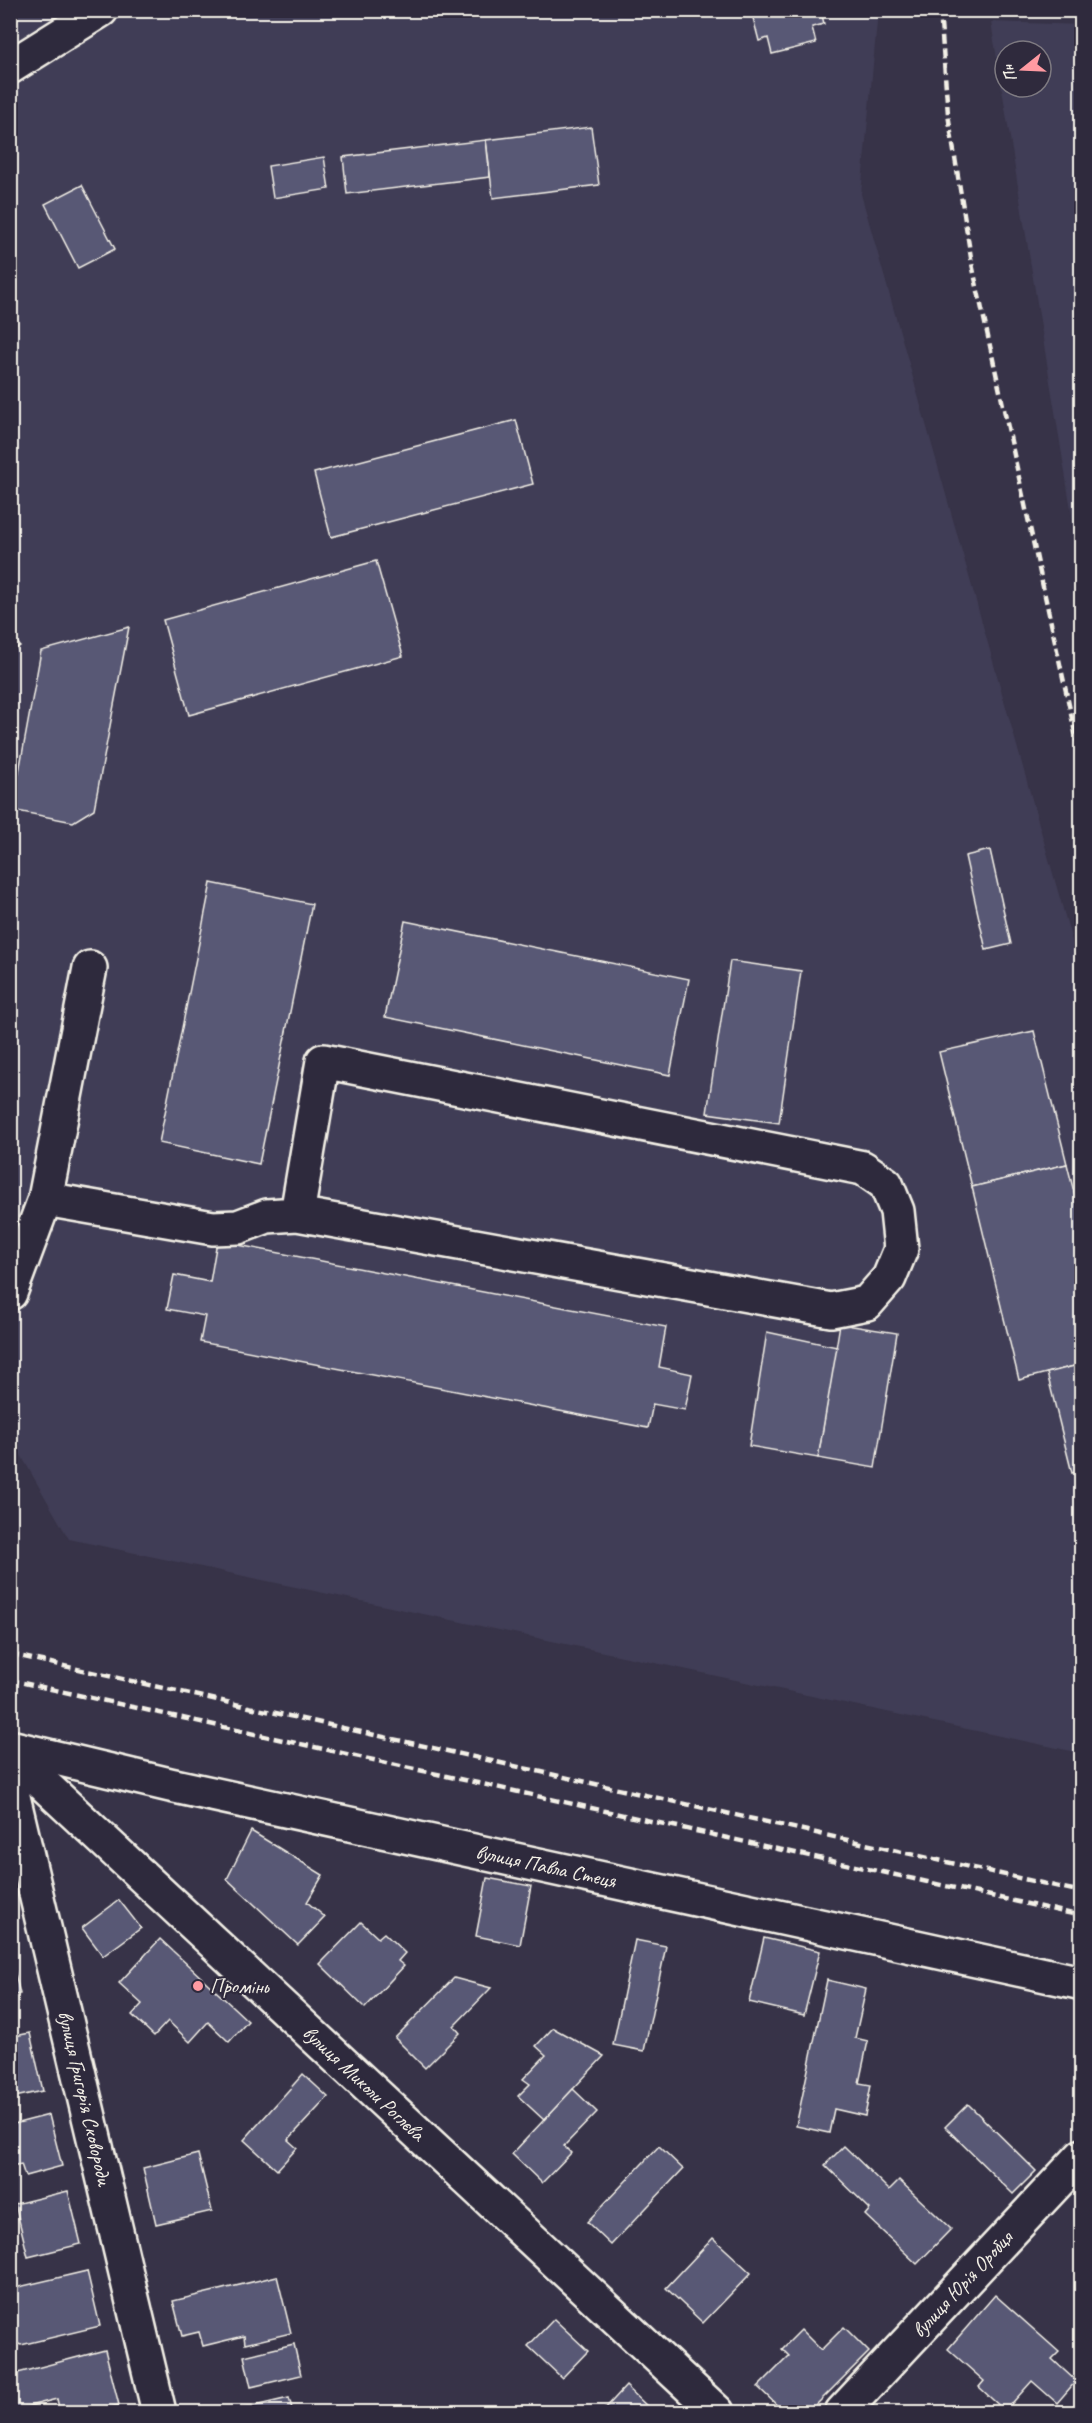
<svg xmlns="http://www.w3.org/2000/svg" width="1092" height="2423" viewBox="0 0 1092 2423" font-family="Caveat,sans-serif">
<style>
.built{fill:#413e56;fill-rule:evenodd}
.building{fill:#595875;stroke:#f4f1e8;stroke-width:1.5}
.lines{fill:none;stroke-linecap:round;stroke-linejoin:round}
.minor-casing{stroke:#f4f1e8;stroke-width:38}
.minor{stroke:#2f2a3d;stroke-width:33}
.rail{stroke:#f4f1e8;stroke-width:4.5;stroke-dasharray:9 4.5;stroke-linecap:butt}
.poi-dot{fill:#ff9aa2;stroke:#2f2a3d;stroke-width:2}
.labels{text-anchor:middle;stroke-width:4.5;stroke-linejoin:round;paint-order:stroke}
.street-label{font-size:21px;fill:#f4f1e8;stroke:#2f2a3d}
.poi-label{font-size:21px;fill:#f4f1e8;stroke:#2f2a3d;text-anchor:start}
</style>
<rect width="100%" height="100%" fill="#373348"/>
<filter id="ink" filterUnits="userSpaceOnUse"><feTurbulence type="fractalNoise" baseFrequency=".0167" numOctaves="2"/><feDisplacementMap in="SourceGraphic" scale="12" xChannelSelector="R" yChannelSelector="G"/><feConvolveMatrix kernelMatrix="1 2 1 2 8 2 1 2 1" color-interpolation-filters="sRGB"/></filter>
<g filter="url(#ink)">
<g class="built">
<path d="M 10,11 L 878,11 L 861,194 L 1081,973 L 1081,1753 L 69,1539 L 10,1436 Z"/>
<path d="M 991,22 L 1081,25 L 1081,570 ZM 1005,51 L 1041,51 L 1041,87 L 1005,87 Z"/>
</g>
<g class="building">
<path d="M 751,10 L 821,10 L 824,24 L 812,27 L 816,43 L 772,54 L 768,38 L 759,41 Z"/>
<path d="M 591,127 L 599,185 L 493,198 L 486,140 Z"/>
<path d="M 486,140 L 490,177 L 347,194 L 343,157 Z"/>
<path d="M 324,157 L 329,189 L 273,198 L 268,166 Z"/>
<path d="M 82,185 L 115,249 L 78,268 L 45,204 Z"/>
<path d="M 516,420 L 533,484 L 331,537 L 314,473 Z"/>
<path d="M 376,561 L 403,656 L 189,715 L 163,620 Z"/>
<path d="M 129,627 L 94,809 L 73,822 L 12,810 L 41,651 Z"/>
<path d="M 10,632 L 20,646 L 10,652 Z"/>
<path d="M 990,850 L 1011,944 L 986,950 L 965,856 Z"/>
<path d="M 211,883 L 312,904 L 259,1164 L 159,1143 Z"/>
<path d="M 405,921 L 689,979 L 670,1075 L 385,1017 Z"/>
<path d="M 730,961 L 801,971 L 779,1123 L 707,1113 Z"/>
<path d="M 1034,1031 L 1067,1164 L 972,1187 L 939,1052 Z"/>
<path d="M 1067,1164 L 1082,1224 L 1082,1364 L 1019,1380 L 972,1187 Z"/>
<path d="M 217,1241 L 666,1327 L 659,1367 L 692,1374 L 685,1410 L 653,1404 L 648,1428 L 200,1342 L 205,1316 L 167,1309 L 174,1275 L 210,1282 Z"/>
<path d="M 840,1324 L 897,1333 L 875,1468 L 818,1458 Z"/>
<path d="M 767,1332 L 837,1347 L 818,1458 L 749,1446 Z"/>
<path d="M 1082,1364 L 1082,1471 L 1072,1473 L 1047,1373 Z"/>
<path d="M 251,1831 L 323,1875 L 307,1902 L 325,1917 L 298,1945 L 227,1879 Z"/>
<path d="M 487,1878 L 531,1886 L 520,1945 L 476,1936 Z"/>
<path d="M 119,1900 L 141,1928 L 103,1956 L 82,1928 Z"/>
<path d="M 361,1922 L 378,1938 L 384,1933 L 405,1953 L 398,1961 L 404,1966 L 365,2008 L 320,1964 Z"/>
<path d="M 764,1938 L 820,1951 L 804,2015 L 749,2002 Z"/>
<path d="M 160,1939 L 248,2021 L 229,2042 L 208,2022 L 190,2042 L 168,2021 L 154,2036 L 132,2015 L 142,2004 L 119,1983 Z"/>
<path d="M 635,1940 L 666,1946 L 644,2051 L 613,2045 Z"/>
<path d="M 10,1953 L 20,1994 L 10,1996 Z"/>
<path d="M 454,1978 L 491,1988 L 454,2026 L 460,2033 L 425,2068 L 395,2038 Z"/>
<path d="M 827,1980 L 866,1989 L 855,2038 L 868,2041 L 859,2083 L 871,2085 L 865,2116 L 834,2109 L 829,2133 L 796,2126 Z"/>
<path d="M 553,2028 L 604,2056 L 544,2120 L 518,2096 L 530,2084 L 523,2079 L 546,2055 L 536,2046 Z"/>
<path d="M 30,2033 L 43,2091 L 10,2098 L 10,2037 Z"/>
<path d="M 303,2074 L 328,2097 L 288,2140 L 297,2148 L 277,2170 L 244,2140 Z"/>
<path d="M 573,2089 L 597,2112 L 564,2146 L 571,2153 L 542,2183 L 512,2154 Z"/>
<path d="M 968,2104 L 1036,2171 L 1013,2194 L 945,2127 Z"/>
<path d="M 49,2115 L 62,2166 L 25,2176 L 21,2164 L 11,2166 L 10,2163 L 10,2125 Z"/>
<path d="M 659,2146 L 683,2169 L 611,2245 L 587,2222 Z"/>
<path d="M 844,2146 L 889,2190 L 899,2180 L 951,2229 L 917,2264 L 865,2215 L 870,2209 L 825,2165 Z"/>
<path d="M 198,2154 L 212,2211 L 156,2224 L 143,2168 Z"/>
<path d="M 68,2191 L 81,2244 L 28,2257 L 15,2204 Z"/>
<path d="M 713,2238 L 751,2273 L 703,2323 L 666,2288 Z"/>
<path d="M 87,2271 L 100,2326 L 21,2345 L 10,2341 L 10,2289 Z"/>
<path d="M 277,2276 L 291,2333 L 245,2344 L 244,2336 L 203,2346 L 199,2332 L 182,2336 L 173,2301 Z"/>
<path d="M 995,2295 L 1059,2352 L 1052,2359 L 1076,2381 L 1057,2403 L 1032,2381 L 1005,2411 L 979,2387 L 984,2381 L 948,2349 Z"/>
<path d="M 554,2319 L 588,2351 L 562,2378 L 528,2346 Z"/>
<path d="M 844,2327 L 869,2352 L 809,2412 L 784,2412 L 758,2387 L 789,2356 L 782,2349 L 801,2330 L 821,2350 Z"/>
<path d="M 294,2344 L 301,2375 L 251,2387 L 244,2356 Z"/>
<path d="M 105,2350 L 119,2405 L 91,2412 L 60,2412 L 57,2399 L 10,2411 L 10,2375 Z"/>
<path d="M 626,2386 L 650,2409 L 647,2412 L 602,2412 Z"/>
<path d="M 289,2398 L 293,2412 L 229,2412 Z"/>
</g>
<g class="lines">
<defs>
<g id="minor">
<path d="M 10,67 L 101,10"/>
<path d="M 45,1199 L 213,1228 L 238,1227 L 267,1216 L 297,1214 L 831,1310 L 867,1303 L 889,1278 L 901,1249 L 897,1211 L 886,1184 L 863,1168 L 323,1061 L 297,1214"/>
<path d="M 10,1293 L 45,1199 L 90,968"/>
<path d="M 10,1747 L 170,1785 L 1082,1983"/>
<path d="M 10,1753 L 717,2412"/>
<path d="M 10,1784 L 159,2412"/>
<path d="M 842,2412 L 1082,2156"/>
</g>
</defs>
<use href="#minor" class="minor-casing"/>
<use href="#minor" class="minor"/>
<g class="rail">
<path d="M 940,10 L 948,114 L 972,264 L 1082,764"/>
<path d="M 10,1654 L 1082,1892"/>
<path d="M 10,1680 L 1082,1916"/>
</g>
</g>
</g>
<circle class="poi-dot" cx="198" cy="1986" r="6"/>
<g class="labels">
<g class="street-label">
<text transform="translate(546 1866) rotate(12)" y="7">вулиця Павла Стеця</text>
<text transform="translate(364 2083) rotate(43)" y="7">вулиця Миколи Роглєва</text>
<text transform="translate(85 2098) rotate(77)" y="7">вулиця Григорія Сковороди</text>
<text transform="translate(962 2284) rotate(-47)" y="7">вулиця Юрія Оробця</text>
</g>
<g class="poi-label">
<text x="210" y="1993">Промінь</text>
</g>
</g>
<rect width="1092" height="2423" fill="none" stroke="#2f2a3d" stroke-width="36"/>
<rect x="18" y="18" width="1056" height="2387" fill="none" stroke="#f4f1e8" stroke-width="2" filter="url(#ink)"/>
<g transform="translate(1023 69) rotate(252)"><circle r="28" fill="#2f2a3d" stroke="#7e7a81" stroke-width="1.5"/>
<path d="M0-4.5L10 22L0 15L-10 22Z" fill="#ff9aa2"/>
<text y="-9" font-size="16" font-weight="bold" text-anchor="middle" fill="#f4f1e8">Пн</text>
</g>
</svg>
